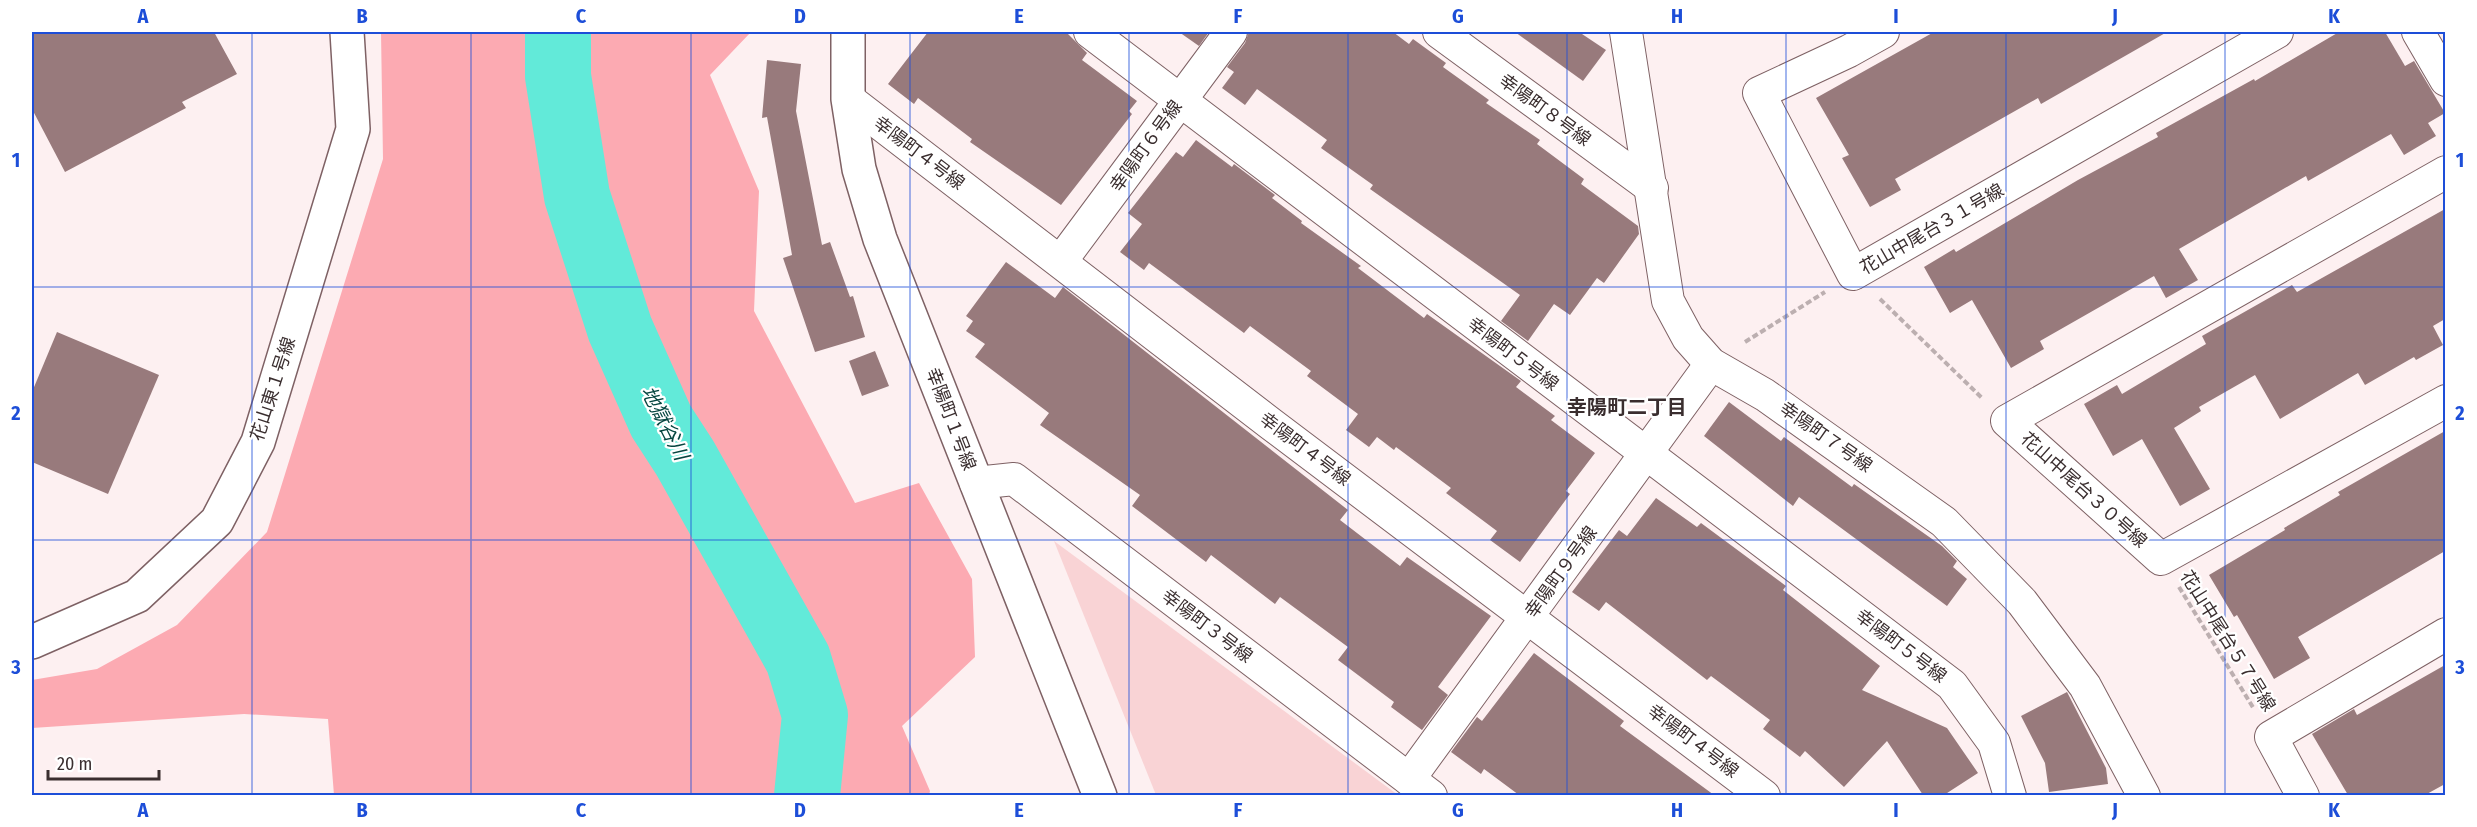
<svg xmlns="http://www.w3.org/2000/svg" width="2477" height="827" viewBox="0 0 2477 827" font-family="'Fira Sans Condensed','Noto Sans JP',sans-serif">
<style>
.green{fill:#f9d3d5}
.forest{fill:#fcaab2}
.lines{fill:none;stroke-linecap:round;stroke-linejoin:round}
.river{stroke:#62ead9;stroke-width:66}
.building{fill:#987a7c}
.minor-casing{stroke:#7e6164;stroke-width:34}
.tertiary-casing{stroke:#7e6164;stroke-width:36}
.path{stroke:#bcafb0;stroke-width:4;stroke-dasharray:6 3;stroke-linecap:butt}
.minor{stroke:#fff;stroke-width:32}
.tertiary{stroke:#fff;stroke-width:33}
.grid{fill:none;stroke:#1d4ed8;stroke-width:1.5;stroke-opacity:0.55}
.labels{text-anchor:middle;stroke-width:4.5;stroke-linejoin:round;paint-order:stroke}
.street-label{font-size:18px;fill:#3a2e2f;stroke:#fff}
.neighbourhood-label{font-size:20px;font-weight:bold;fill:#3a2e2f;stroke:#fff}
.water-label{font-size:20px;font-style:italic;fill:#064640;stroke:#fff}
.neatline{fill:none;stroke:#1d4ed8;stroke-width:2}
.grid-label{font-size:20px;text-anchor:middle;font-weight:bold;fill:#1d4ed8}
</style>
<rect width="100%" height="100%" fill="#fdf0f1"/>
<path class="green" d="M 1054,541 L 1398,795 L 1156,795 Z"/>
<path class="forest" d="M 381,32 L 751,32 L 710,75 L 759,191 L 754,311 L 855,503 L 919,483 L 972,579 L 975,657 L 902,726 L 930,791 L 929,795 L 334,795 L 328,719 L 244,714 L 32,728 L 32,680 L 97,669 L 177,625 L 267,532 L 383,159 Z"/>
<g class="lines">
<path class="river" d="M 558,32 L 558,76 L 577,196 L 620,329 L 661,421 L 685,458 L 798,659 L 815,715 L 807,796"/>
</g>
<g class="building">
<path d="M 32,32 L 214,32 L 237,74 L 182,102 L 186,108 L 65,172 L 32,109 Z"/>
<path d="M 928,32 L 1066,32 L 1087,53 L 1082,60 L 1137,101 L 1129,111 L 1132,114 L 1061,205 L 970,142 L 972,139 L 918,98 L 914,104 L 888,84 Z"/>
<path d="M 1179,32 L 1209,32 L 1199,46 Z"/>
<path d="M 1249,32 L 1393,32 L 1409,44 L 1413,39 L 1446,63 L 1443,67 L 1489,100 L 1486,103 L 1540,140 L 1537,144 L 1584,179 L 1581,184 L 1638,226 L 1639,234 L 1604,283 L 1597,278 L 1570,315 L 1554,304 L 1528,341 L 1501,321 L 1520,295 L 1370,189 L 1373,185 L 1321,148 L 1327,140 L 1257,89 L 1245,105 L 1222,88 L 1234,72 L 1227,67 L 1245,43 Z"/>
<path d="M 1515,32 L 1579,32 L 1606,50 L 1583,81 Z"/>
<path d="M 1934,32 L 2167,32 L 2041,104 L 2038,98 L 1895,179 L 1901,190 L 1870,207 L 1842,158 L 1849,155 L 1816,98 Z"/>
<path d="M 2339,32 L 2385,32 L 2405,66 L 2414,61 L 2445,113 L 2428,123 L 2436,136 L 2404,155 L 2391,134 L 2308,181 L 2306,176 L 2179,249 L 2198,280 L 2166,298 L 2154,276 L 2040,341 L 2044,349 L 2011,368 L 1972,300 L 1950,313 L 1924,267 L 1954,249 L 1956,252 L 2078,180 L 2158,137 L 2156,133 L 2254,79 L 2255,81 Z"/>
<path d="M 767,60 L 801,64 L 796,111 L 822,245 L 830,242 L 850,297 L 853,296 L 865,337 L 815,352 L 783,258 L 792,255 L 767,117 L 762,118 Z"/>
<path d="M 1196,140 L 1232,167 L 1234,164 L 1275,195 L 1272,198 L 1302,221 L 1301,223 L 1361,266 L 1358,268 L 1424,318 L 1427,314 L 1521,381 L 1516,387 L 1555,416 L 1551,420 L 1595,453 L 1566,491 L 1570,494 L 1520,562 L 1490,540 L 1497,531 L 1446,493 L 1451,488 L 1396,447 L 1394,450 L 1377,437 L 1369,447 L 1346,430 L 1358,414 L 1307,376 L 1311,371 L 1250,326 L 1244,333 L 1149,263 L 1144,270 L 1120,252 L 1142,224 L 1128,213 L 1176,152 L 1183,157 Z"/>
<path d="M 2445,209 L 2445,319 L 2433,326 L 2443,345 L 2416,360 L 2414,357 L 2365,385 L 2358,373 L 2280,419 L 2255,375 L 2199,407 L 2201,411 L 2174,428 L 2210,489 L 2180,506 L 2142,439 L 2113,456 L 2084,404 L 2117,385 L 2122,394 L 2206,344 L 2202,336 L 2292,285 L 2297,292 Z"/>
<path d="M 1006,262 L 1055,298 L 1063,287 L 1348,510 L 1340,520 L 1400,566 L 1407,557 L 1491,616 L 1438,687 L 1448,695 L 1422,730 L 1391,707 L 1394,702 L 1338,660 L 1348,647 L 1280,597 L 1275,604 L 1211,555 L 1206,562 L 1132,506 L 1140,495 L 1040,425 L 1049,413 L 975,357 L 985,344 L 966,331 L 973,321 L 966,316 Z"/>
<path d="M 57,332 L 159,375 L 108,494 L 32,462 L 32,392 Z"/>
<path d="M 875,351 L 889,386 L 862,396 L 849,361 Z"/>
<path d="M 1729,402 L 1781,441 L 1784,437 L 1852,487 L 1854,484 L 1942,546 L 1957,561 L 1953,567 L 1967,579 L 1947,606 L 1799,497 L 1793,506 L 1704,436 Z"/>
<path d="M 2445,431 L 2445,551 L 2298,637 L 2310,658 L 2274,679 L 2237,615 L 2234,617 L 2209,575 L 2285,530 L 2284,528 L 2340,495 L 2338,492 Z"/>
<path d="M 1656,498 L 1697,527 L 1701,523 L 1786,586 L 1783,590 L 1880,666 L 1862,690 L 1947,728 L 1978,773 L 1944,795 L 1923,795 L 1887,741 L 1844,787 L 1805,751 L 1800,757 L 1763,729 L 1770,720 L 1711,676 L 1707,680 L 1606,602 L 1599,611 L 1572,592 L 1619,530 L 1627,536 Z"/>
<path d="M 1534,653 L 1624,721 L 1620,726 L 1714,795 L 1519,795 L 1484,769 L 1481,774 L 1451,752 L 1477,717 L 1482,721 Z"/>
<path d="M 2445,665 L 2445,784 L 2425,795 L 2348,795 L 2312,734 L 2354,709 L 2357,715 Z"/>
<path d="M 2067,692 L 2106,768 L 2108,784 L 2049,792 L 2045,763 L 2021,716 Z"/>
</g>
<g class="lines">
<defs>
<g id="minor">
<path d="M 1090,32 L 1952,685 L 1994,743 L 2010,796"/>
<path d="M 1439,32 L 1652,188"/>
<path d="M 1626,32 L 1668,301 L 1688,338 L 1711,364 L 1765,395 L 1944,522 L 2022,602 L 2085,686 L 2144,796"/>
<path d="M 1883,32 L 1849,51 L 1759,93 L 1853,274 L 2277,32"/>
<path d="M 2418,32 L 2446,80"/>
<path d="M 848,99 L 1271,424 L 1764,796"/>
<path d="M 2446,172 L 2007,421 L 2161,559 L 2446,401"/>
<path d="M 1061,261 L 1231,32"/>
<path d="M 976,483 L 1014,479 L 1431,796"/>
<path d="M 1409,779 L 1711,364"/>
<path d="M 2303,796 L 2271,737 L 2446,634"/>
</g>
<g id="tertiary">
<path d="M 848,32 L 848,99 L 859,169 L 880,239 L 1100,796"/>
<path d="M 32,642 L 137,596 L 217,521 L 258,442 L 353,129 L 347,32"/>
</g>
</defs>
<use href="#minor" class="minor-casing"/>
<use href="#tertiary" class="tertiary-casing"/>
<g class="path">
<path d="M 1880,299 L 1982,398"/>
<path d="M 1745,342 L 1825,292"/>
<path d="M 2179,587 L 2254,709"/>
</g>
<use href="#minor" class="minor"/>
<use href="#tertiary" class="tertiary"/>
</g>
<path class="grid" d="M 252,32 L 252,796M 471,32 L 471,796M 691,32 L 691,796M 910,32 L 910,796M 1129,32 L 1129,796M 1348,32 L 1348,796M 1567,32 L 1567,796M 1786,32 L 1786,796M 2006,32 L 2006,796M 2225,32 L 2225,796M 32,287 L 2446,287M 32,540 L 2446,540"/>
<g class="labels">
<g class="street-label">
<text transform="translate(1545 110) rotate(36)" y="6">幸陽町８号線</text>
<text transform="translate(1146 146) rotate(-54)" y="6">幸陽町６号線</text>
<text transform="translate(919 153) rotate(37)" y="6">幸陽町４号線</text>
<text transform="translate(1932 229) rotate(-30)" y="6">花山中尾台３１号線</text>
<text transform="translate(1513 354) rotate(37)" y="6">幸陽町５号線</text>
<text transform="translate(273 389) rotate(-72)" y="6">花山東１号線</text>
<text transform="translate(951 419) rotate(69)" y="6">幸陽町１号線</text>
<text transform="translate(1826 437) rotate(35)" y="6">幸陽町７号線</text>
<text transform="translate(1305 449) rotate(37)" y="6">幸陽町４号線</text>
<text transform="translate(2084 490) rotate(42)" y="6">花山中尾台３０号線</text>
<text transform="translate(1561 572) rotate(-54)" y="6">幸陽町９号線</text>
<text transform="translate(1207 626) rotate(37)" y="6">幸陽町３号線</text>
<text transform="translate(2228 641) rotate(58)" y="6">花山中尾台５７号線</text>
<text transform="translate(1901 646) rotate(37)" y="6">幸陽町５号線</text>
<text transform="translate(1693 741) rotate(37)" y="6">幸陽町４号線</text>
</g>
<g class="neighbourhood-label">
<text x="1627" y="414">幸陽町二丁目</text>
</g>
<g class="water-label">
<text transform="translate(665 423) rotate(63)" y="7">地獄谷川</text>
</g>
</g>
<rect width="2477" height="827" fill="none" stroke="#ffffff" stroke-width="66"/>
<path d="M48 770v9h111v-9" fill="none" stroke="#3a2e2f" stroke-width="3"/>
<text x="57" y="770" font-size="18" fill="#3a2e2f" stroke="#ffffff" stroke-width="4.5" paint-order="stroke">20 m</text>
<rect x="33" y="33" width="2411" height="761" class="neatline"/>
<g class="grid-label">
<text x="143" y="23">A</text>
<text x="362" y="23">B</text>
<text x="581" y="23">C</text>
<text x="800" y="23">D</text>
<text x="1019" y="23">E</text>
<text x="1238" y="23">F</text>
<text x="1458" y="23">G</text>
<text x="1677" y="23">H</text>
<text x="1896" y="23">I</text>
<text x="2115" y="23">J</text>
<text x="2334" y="23">K</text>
<text x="16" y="167">1</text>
<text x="2460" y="167">1</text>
<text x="16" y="420">2</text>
<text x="2460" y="420">2</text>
<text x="16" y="674">3</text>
<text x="2460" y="674">3</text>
<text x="143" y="817">A</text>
<text x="362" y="817">B</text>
<text x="581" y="817">C</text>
<text x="800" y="817">D</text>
<text x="1019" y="817">E</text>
<text x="1238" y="817">F</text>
<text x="1458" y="817">G</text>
<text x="1677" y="817">H</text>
<text x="1896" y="817">I</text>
<text x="2115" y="817">J</text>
<text x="2334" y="817">K</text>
</g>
</svg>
